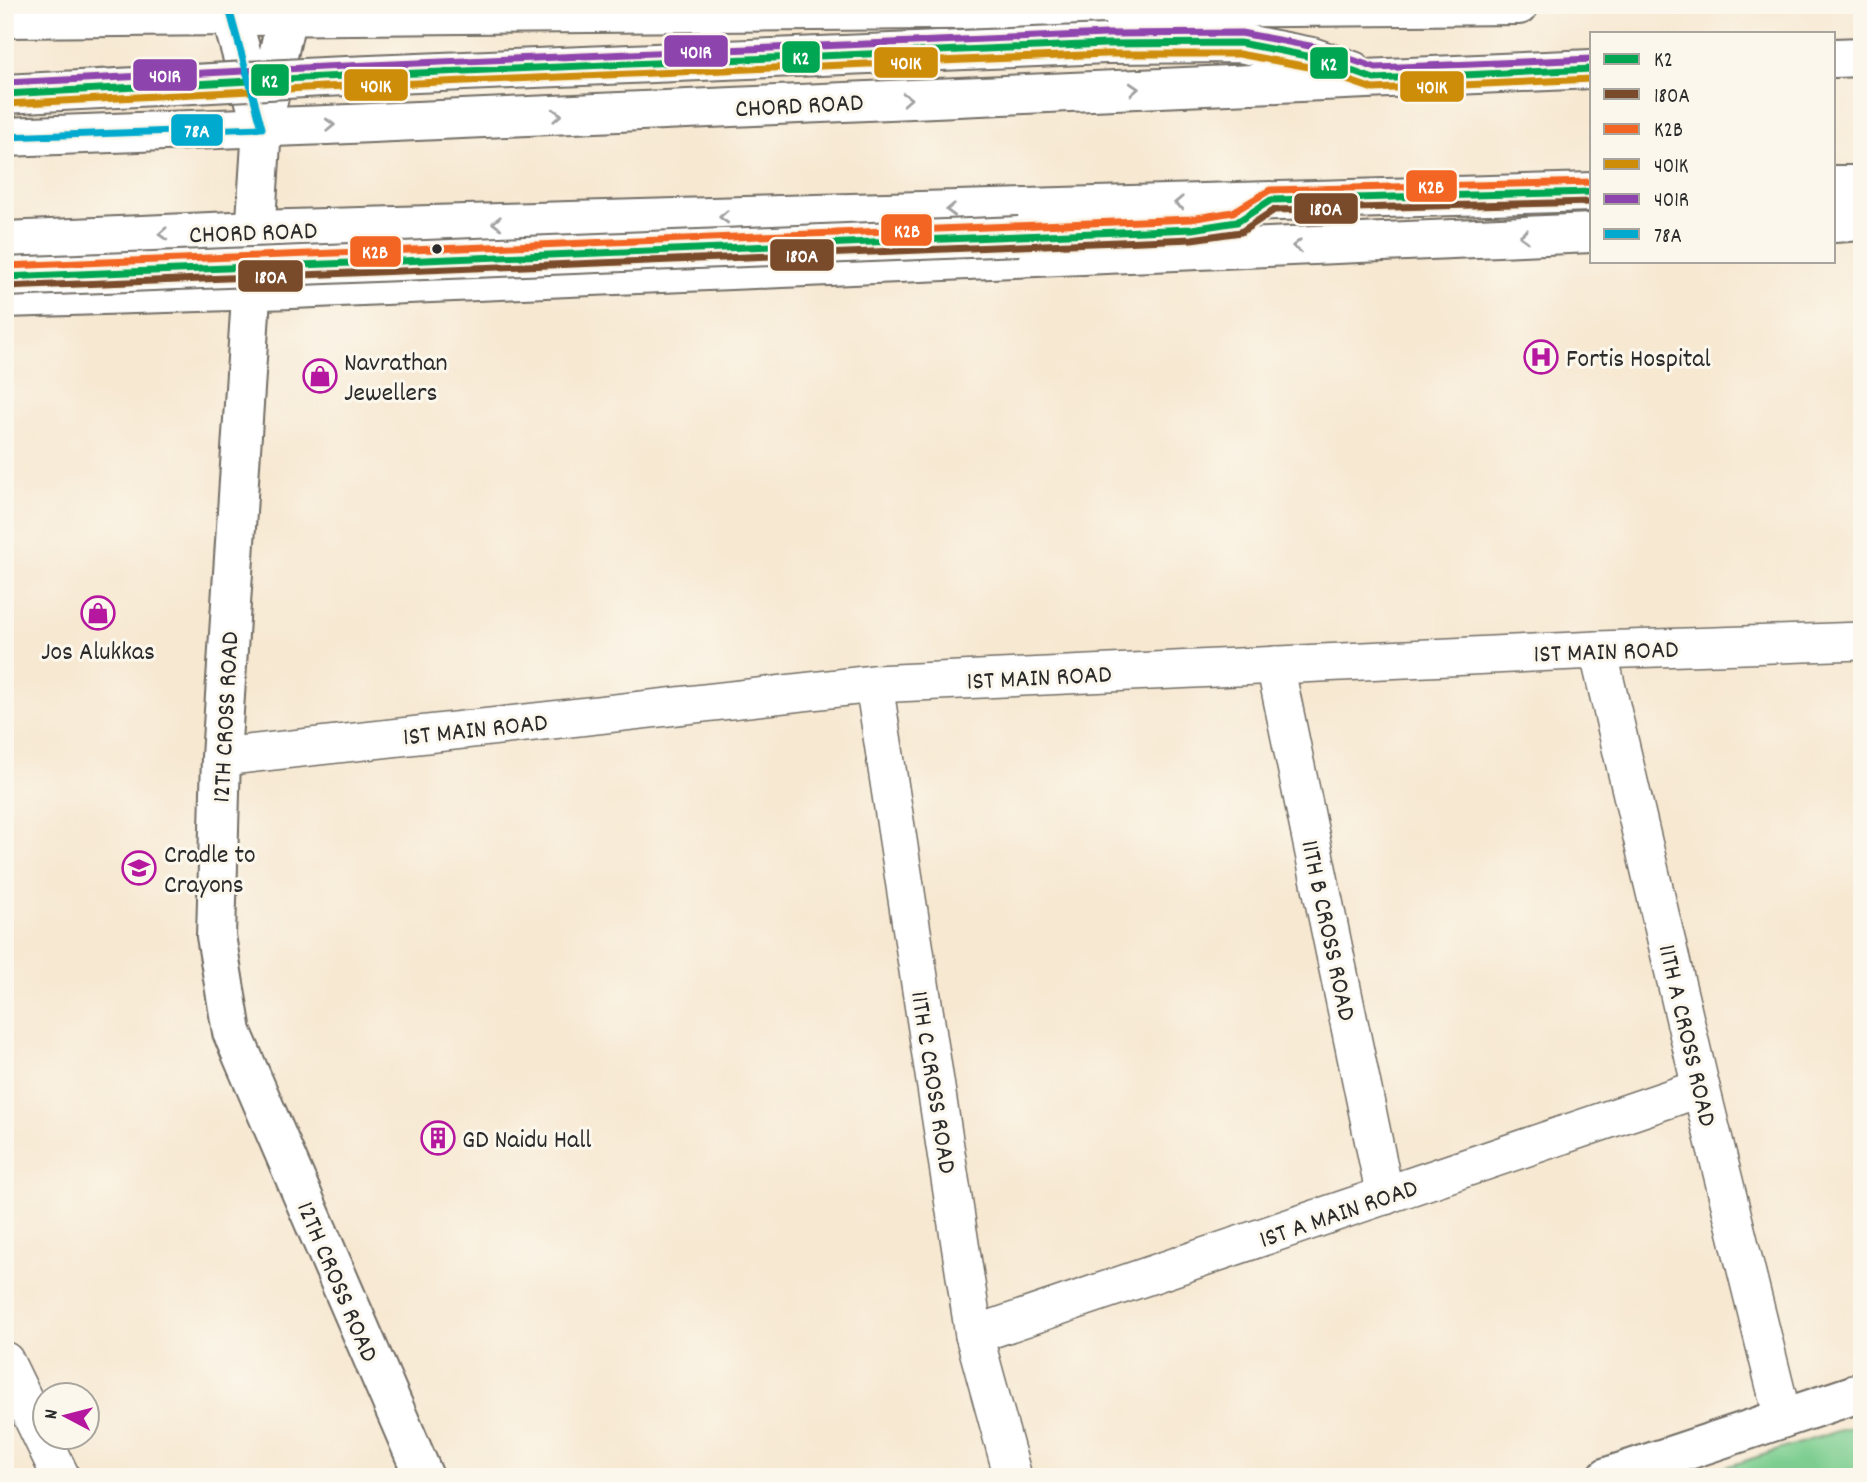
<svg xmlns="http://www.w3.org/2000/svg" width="1867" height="1482" viewBox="0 0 1867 1482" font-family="Dekko,sans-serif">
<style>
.park{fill:#7ccd8f;stroke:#547c5d;stroke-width:2}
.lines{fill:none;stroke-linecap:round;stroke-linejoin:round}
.street-casing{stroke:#726d65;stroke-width:40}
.secondary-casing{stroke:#726d65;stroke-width:42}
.primary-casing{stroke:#726d65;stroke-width:42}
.street{stroke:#fff;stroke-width:37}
.secondary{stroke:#fff;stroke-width:38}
.primary{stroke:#fff;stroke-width:38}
.primary-bridge-casing{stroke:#726d65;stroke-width:42;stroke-linecap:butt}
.primary-bridge{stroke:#fff;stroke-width:38}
.bus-1-casing{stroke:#fbf7ec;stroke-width:12}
.bus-2-casing{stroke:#fbf7ec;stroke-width:12}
.bus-3-casing{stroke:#fbf7ec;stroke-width:12}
.bus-4-casing{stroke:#fbf7ec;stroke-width:12}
.bus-5-casing{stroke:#fbf7ec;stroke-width:12}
.bus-6-casing{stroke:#fbf7ec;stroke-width:12}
.bus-1{stroke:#00a651;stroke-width:7}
.bus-2{stroke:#7a4b2a;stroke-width:7}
.bus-3{stroke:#f26522;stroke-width:7}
.bus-4{stroke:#ce8d09;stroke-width:7}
.bus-5{stroke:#8e44ad;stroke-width:7}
.bus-6{stroke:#00a9ce;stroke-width:7}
.oneway{stroke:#a0a0a0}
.bus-dot{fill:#2b2b2b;stroke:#fbf7ec;stroke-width:2.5}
.labels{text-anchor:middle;stroke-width:6;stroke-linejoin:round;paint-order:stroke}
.street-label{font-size:26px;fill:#2b2b2b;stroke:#fbf7ec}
.poi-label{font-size:26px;fill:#2b2b2b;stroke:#fbf7ec;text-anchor:start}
.line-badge{stroke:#fbf7ec;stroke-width:2.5}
.badge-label{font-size:19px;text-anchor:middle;font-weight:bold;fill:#fff}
</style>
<rect width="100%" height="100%" fill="#fbf7ec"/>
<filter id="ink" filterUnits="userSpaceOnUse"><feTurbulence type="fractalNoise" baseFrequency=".0143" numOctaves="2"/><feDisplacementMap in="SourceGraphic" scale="14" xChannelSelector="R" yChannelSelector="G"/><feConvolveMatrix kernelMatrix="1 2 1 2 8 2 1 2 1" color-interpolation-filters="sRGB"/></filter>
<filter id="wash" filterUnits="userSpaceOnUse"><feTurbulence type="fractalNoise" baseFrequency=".00686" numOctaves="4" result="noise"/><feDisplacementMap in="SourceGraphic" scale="28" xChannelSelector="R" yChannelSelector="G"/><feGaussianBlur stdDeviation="1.57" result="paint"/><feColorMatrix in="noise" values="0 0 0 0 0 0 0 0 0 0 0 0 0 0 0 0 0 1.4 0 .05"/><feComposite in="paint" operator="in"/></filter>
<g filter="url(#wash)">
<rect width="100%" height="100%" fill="#f7e8d1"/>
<path class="park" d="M 1862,1423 L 1862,1477 L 1695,1477 Z"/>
</g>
<g filter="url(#ink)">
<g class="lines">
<defs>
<g id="street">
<path d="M 1598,650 L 1701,1088 L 1783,1419"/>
<path d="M 1275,665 L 1385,1196"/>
<path d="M 874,684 L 974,1335 L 1013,1477"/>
<path d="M 221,757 L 874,684 L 1598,650 L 1862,641"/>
<path d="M 974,1335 L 1701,1088"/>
<path d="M 5,1361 L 61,1477"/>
</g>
<g id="secondary">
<path d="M 231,5 L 231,16 L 258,112"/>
<path d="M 287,5 L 287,15 L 262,128 L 221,757 L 216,936 L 232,1032 L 424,1477"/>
<path d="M 5,18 L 1519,5"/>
<path d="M 1834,223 L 1862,221"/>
<path d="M 5,298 L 293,289 L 1592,233"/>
<path d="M 1607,1477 L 1862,1392"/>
</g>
<g id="primary">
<path d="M 1106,44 L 1240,43 L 1312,57 L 1353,71"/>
<path d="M 1834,58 L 1862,57"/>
<path d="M 5,137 L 327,125 L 1592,69"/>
<path d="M 1834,185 L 1862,185"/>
<path d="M 1019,236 L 1185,229"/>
<path d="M 5,241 L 256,230 L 1592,192"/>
</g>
</defs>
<use href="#street" class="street-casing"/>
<use href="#secondary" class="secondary-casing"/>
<use href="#primary" class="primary-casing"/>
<use href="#street" class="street"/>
<use href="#secondary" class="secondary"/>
<use href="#primary" class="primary"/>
<defs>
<g id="primary-bridge">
<path d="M 5,94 L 323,77 L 1106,44"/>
<path d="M 5,277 L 1019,236"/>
</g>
</defs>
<use href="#primary-bridge" class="primary-bridge-casing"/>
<use href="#primary-bridge" class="primary-bridge"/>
<defs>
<g id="bus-1">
<path d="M 5,94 L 323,77 L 1106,44 L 1240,43 L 1312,57 L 1374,79 L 1592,69"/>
<path d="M 5,277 L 1192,229 L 1237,222 L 1271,200 L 1592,192"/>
</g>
<path id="bus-2" d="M 5,287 L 1192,239 L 1241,232 L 1274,210 L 1592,202"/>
<path id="bus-3" d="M 5,266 L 1191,219 L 1233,212 L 1270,190 L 1592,182"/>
<path id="bus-4" d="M 6,104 L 324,87 L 1106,54 L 1239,54 L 1309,67 L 1373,89 L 1592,79"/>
<path id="bus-5" d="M 5,83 L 323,67 L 1106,34 L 1241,33 L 1315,47 L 1376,68 L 1592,59"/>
<path id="bus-6" d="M 5,137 L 262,128 L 231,16 L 231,5"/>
</defs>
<use href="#bus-1" class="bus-1-casing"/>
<use href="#bus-2" class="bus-2-casing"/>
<use href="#bus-3" class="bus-3-casing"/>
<use href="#bus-4" class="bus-4-casing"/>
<use href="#bus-5" class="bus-5-casing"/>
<use href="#bus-6" class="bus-6-casing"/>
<use href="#bus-1" class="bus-1"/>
<use href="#bus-2" class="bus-2"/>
<use href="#bus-3" class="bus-3"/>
<use href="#bus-4" class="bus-4"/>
<use href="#bus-5" class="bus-5"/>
<use href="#bus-6" class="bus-6"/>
</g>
<defs><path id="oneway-chevron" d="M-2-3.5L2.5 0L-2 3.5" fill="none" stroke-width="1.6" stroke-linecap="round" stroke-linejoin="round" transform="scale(1.75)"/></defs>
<g class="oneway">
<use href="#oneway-chevron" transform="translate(1134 89) rotate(-3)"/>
<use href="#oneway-chevron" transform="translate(907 99) rotate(-3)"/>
<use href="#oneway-chevron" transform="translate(557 115) rotate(-3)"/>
<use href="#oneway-chevron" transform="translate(330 125) rotate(-2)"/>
<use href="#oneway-chevron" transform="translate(1179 203) rotate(178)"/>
<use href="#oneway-chevron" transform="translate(951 210) rotate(178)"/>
<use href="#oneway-chevron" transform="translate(724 217) rotate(178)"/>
<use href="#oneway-chevron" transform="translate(497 223) rotate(178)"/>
<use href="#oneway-chevron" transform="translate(163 234) rotate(177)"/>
<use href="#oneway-chevron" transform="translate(1524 236) rotate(178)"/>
<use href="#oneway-chevron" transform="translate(1297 246) rotate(178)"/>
</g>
</g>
<defs>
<symbol id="hospital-ring" viewBox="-11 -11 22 22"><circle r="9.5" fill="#fbf7ec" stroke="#b5179e" stroke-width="1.5"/><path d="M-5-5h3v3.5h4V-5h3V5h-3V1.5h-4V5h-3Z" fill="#b5179e"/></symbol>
<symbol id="shop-ring" viewBox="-11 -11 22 22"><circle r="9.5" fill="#fbf7ec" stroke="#b5179e" stroke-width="1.5"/><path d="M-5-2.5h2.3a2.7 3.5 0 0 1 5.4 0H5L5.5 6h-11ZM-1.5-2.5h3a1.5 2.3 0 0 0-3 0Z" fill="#b5179e"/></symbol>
<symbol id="school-ring" viewBox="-11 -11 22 22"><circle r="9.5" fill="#fbf7ec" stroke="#b5179e" stroke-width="1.5"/><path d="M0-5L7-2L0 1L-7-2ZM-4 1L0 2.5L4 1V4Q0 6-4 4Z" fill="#b5179e"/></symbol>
<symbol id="building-ring" viewBox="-11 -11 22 22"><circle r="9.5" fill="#fbf7ec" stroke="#b5179e" stroke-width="1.5"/><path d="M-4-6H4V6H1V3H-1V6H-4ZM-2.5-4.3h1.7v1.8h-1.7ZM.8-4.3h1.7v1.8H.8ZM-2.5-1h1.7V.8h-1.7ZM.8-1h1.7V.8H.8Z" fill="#b5179e"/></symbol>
</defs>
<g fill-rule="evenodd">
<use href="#hospital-ring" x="1522" y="338" width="38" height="38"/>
<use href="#shop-ring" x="301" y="357" width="38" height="38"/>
<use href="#shop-ring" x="79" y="594" width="38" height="38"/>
<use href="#school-ring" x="120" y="849" width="38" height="38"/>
<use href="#building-ring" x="419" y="1119" width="38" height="38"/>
</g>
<circle class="bus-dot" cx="437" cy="249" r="6"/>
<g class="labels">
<g class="street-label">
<text transform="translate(799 104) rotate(-3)" y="9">CHORD ROAD</text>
<text transform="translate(253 231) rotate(-2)" y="9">CHORD ROAD</text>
<text transform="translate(1606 650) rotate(-2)" y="9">1ST MAIN ROAD</text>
<text transform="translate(1039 676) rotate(-3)" y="9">1ST MAIN ROAD</text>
<text transform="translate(224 717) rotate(-87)" y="9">12TH CROSS ROAD</text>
<text transform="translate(475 728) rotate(-6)" y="9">1ST MAIN ROAD</text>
<text transform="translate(1330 930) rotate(78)" y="9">11TH B CROSS ROAD</text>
<text transform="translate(1689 1035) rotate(77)" y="9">11TH A CROSS ROAD</text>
<text transform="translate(935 1082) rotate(81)" y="9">11TH C CROSS ROAD</text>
<text transform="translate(1338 1212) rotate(-19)" y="9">1ST A MAIN ROAD</text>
<text transform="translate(339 1281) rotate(67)" y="9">12TH CROSS ROAD</text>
</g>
<g class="poi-label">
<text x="1566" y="366">Fortis Hospital</text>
<text x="344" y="370">Navrathan<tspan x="344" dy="30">Jewellers</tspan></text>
<text x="98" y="659" text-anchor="middle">Jos Alukkas</text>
<text x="164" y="862">Cradle to<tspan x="164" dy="30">Crayons</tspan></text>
<text x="462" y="1147">GD Naidu Hall</text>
</g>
</g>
<g class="line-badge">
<rect x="663" y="34" width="66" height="34" rx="7" fill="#8e44ad"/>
<rect x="781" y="40" width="40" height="34" rx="7" fill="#00a651"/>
<rect x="873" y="46" width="66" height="33" rx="7" fill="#ce8d09"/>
<rect x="1309" y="46" width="40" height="34" rx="7" fill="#00a651"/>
<rect x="132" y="58" width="66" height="34" rx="7" fill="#8e44ad"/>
<rect x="250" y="63" width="40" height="34" rx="7" fill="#00a651"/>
<rect x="343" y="68" width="66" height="34" rx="7" fill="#ce8d09"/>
<rect x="1399" y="70" width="66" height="33" rx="7" fill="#ce8d09"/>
<rect x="170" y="113" width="54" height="34" rx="7" fill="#00a9ce"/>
<rect x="1405" y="169" width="53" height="34" rx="7" fill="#f26522"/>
<rect x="1293" y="192" width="66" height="33" rx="7" fill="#7a4b2a"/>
<rect x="880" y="213" width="53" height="34" rx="7" fill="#f26522"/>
<rect x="349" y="235" width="53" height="33" rx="7" fill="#f26522"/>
<rect x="769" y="238" width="66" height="34" rx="7" fill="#7a4b2a"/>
<rect x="237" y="259" width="67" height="34" rx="7" fill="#7a4b2a"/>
</g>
<g class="badge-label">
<text x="696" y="58">401R</text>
<text x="801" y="64">K2</text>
<text x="906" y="69">401K</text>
<text x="1329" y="70">K2</text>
<text x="165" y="82">401R</text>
<text x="270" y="87">K2</text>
<text x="376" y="92">401K</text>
<text x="1432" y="93">401K</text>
<text x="197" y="137">78A</text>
<text x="1431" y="193">K2B</text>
<text x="1326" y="215">180A</text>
<text x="907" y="237">K2B</text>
<text x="375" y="258">K2B</text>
<text x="802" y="262">180A</text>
<text x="271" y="283">180A</text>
</g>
<rect width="1867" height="1482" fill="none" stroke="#fbf7ec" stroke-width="28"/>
<rect x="1590" y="32" width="245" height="231" fill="#fbf7ec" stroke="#a8a59f" stroke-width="2"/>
<rect x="1604" y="54" width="35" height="10" fill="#00a651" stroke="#a8a59f" stroke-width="2"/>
<text x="1654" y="66" font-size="21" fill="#2b2b2b">K2</text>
<rect x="1604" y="89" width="35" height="10" fill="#7a4b2a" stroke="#a8a59f" stroke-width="2"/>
<text x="1654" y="102" font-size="21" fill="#2b2b2b">180A</text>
<rect x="1604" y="124" width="35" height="10" fill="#f26522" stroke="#a8a59f" stroke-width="2"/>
<text x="1654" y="136" font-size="21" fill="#2b2b2b">K2B</text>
<rect x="1604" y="159" width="35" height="10" fill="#ce8d09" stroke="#a8a59f" stroke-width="2"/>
<text x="1654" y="172" font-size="21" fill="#2b2b2b">401K</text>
<rect x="1604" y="194" width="35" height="10" fill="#8e44ad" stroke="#a8a59f" stroke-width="2"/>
<text x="1654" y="206" font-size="21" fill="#2b2b2b">401R</text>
<rect x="1604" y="229" width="35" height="10" fill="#00a9ce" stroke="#a8a59f" stroke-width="2"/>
<text x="1654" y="242" font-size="21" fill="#2b2b2b">78A</text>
<g transform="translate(66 1416) rotate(277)"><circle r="33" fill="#fbf7ec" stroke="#a8a59f" stroke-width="2"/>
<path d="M0-5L12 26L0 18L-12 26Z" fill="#b5179e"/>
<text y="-10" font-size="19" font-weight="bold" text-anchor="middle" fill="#2b2b2b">N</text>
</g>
</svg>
